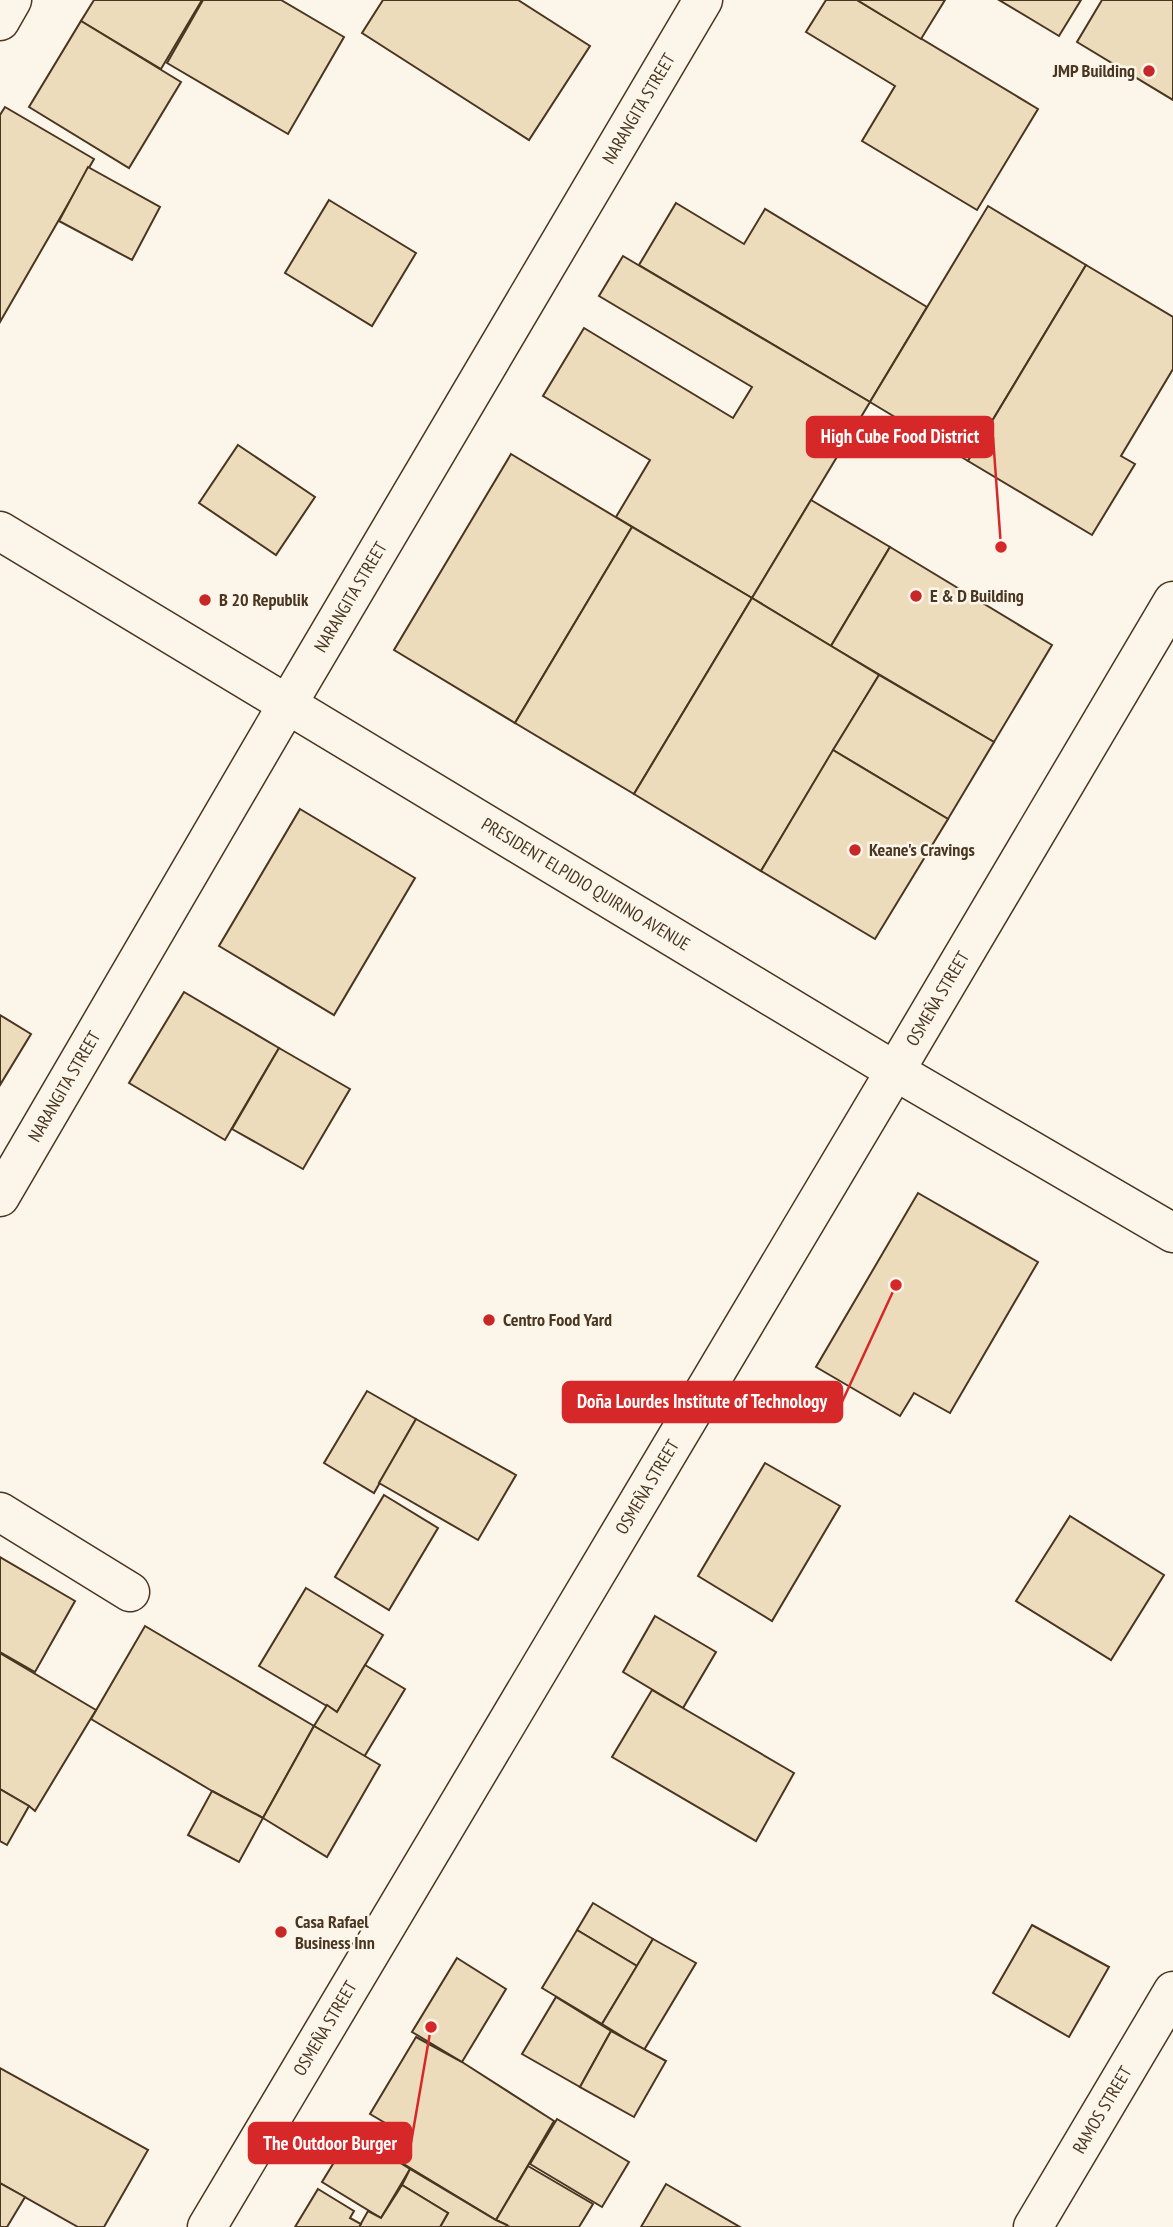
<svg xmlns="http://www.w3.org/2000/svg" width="1173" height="2227" viewBox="0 0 1173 2227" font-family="'PT Sans Narrow',sans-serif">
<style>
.building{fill:#ecdcbc;stroke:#4a3520;stroke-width:2}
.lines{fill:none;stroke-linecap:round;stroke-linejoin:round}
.minor-casing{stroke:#4a3520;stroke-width:41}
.tertiary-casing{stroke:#4a3520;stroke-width:41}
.minor{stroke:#fbf6e9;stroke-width:38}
.tertiary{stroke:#fbf6e9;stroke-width:38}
.poi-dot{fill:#c62828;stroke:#fbf6e9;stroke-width:2.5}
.labels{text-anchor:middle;stroke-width:5;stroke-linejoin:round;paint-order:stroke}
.poi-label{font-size:18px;font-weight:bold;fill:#4a3520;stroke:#fbf6e9;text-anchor:start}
.street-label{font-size:18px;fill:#4a3520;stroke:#fbf6e9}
.leader{fill:none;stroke:#d62828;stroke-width:2.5}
.callout-dot{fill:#d62828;stroke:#fbf6e9;stroke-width:2.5}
.callout{fill:#d62828;stroke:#d62828;stroke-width:2.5}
.callout-label{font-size:19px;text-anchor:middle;font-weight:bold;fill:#fff}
</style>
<rect width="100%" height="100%" fill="#fbf6e9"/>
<g class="building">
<path d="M 94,0 L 202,0 L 161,69 L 81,21 Z"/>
<path d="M 203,0 L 281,0 L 344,37 L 288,134 L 167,63 Z"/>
<path d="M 383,0 L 518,0 L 590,46 L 529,140 L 362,33 Z"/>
<path d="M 826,0 L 857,0 L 1038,109 L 977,210 L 862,141 L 895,86 L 806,32 Z"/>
<path d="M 857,0 L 945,0 L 921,39 Z"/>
<path d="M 999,0 L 1081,0 L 1059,36 Z"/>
<path d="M 1102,0 L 1173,0 L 1173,100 L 1077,42 Z"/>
<path d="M 81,21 L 181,82 L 129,168 L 29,107 Z"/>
<path d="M 5,107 L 94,159 L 0,322 L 0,115 Z"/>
<path d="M 88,167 L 160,207 L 132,260 L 59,221 Z"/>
<path d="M 329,200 L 416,253 L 372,326 L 285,273 Z"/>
<path d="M 676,203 L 744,244 L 765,209 L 927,307 L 870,402 L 639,265 Z"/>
<path d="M 988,206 L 1086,265 L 968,461 L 870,402 Z"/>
<path d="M 623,256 L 870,402 L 752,598 L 616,517 L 650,460 L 543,396 L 584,328 L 733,418 L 752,387 L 599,296 Z"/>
<path d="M 1086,265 L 1173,317 L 1173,369 L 1121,456 L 1135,464 L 1092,535 L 968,461 Z"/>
<path d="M 238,445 L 315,497 L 276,555 L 199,503 Z"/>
<path d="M 511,454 L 632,527 L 515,723 L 394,650 Z"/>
<path d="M 811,500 L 890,547 L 831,646 L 752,598 Z"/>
<path d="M 632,527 L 752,598 L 634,794 L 515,723 Z"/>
<path d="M 890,547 L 1052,645 L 994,742 L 831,646 Z"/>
<path d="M 752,598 L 879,675 L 761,871 L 634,794 Z"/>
<path d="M 879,675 L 994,742 L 948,819 L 833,750 Z"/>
<path d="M 833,750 L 948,819 L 875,939 L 761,871 Z"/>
<path d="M 300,809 L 415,878 L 334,1015 L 219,946 Z"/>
<path d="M 184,992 L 279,1048 L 225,1140 L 129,1083 Z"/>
<path d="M 0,1015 L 31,1034 L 0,1085 Z"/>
<path d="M 279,1048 L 350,1089 L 303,1169 L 232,1129 Z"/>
<path d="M 918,1193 L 1038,1262 L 950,1413 L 914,1393 L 900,1416 L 816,1367 Z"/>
<path d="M 367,1391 L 416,1419 L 374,1493 L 324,1463 Z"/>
<path d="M 416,1419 L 516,1475 L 478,1540 L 379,1483 Z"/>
<path d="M 765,1463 L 840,1506 L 772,1621 L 698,1576 Z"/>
<path d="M 384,1495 L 438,1528 L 389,1610 L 335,1577 Z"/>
<path d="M 1070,1516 L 1164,1575 L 1111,1660 L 1016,1601 Z"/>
<path d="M 0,1557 L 75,1601 L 35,1672 L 0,1652 Z"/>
<path d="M 306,1588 L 383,1635 L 337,1712 L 259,1666 Z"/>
<path d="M 655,1616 L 716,1652 L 683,1708 L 623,1672 Z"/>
<path d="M 145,1626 L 314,1726 L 263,1818 L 212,1791 L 91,1719 Z"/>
<path d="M 0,1653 L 96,1710 L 35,1811 L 29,1806 L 0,1789 Z"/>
<path d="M 365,1665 L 405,1689 L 364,1757 L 314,1726 L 327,1705 L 337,1712 Z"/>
<path d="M 652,1690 L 794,1773 L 756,1841 L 612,1757 Z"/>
<path d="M 314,1726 L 380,1765 L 327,1857 L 263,1818 Z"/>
<path d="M 0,1789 L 29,1806 L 7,1845 L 0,1841 Z"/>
<path d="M 212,1791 L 263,1818 L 239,1862 L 188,1835 Z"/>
<path d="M 593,1903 L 653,1939 L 637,1966 L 577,1930 Z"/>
<path d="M 1032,1925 L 1109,1967 L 1069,2037 L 993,1993 Z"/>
<path d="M 577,1930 L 637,1966 L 602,2024 L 542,1988 Z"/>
<path d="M 653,1939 L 696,1963 L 644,2050 L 602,2024 Z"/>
<path d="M 457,1958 L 506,1989 L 462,2062 L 412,2032 Z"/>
<path d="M 556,1997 L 611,2031 L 580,2087 L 522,2054 Z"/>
<path d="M 611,2031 L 666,2061 L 634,2117 L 580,2087 Z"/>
<path d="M 416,2037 L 462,2062 L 554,2121 L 496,2220 L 379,2149 L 392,2127 L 370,2114 Z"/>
<path d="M 0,2068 L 148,2150 L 104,2227 L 78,2227 L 0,2183 Z"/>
<path d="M 557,2119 L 629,2162 L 602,2207 L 530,2164 Z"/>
<path d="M 352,2133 L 410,2169 L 381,2218 L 322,2182 Z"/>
<path d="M 528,2166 L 593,2204 L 579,2227 L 510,2227 L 496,2220 Z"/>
<path d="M 410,2169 L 496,2220 L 507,2225 L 506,2227 L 440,2227 L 448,2213 L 402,2185 Z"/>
<path d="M 0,2183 L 25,2197 L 7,2227 L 0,2227 Z"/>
<path d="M 666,2184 L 740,2227 L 641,2227 Z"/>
<path d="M 402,2185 L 448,2213 L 440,2227 L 359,2227 L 368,2211 L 381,2218 Z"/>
<path d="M 318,2189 L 354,2211 L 350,2218 L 361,2224 L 359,2227 L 295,2227 Z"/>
</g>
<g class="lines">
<defs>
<g id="minor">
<path d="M 0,21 L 12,0"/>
<path id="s1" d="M 0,1197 L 287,705 L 703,0"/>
<path d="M 0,1512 L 130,1592"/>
<path id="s2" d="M 207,2227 L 895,1071"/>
<path id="s3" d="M 1033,2227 L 1173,1991"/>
</g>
<g id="tertiary">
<path id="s4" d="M 0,531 L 895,1071 L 1173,1233"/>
<path id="s5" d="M 895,1071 L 1173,601"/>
</g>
</defs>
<use href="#minor" class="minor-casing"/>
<use href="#tertiary" class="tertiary-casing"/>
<use href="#minor" class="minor"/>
<use href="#tertiary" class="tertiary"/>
</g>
<g class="poi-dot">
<circle cx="1149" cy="71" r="7"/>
<circle cx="916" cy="596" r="7"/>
<circle cx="205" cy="600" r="7"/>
<circle cx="855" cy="850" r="7"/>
<circle cx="489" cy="1320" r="7"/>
<circle cx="281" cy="1932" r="7"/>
</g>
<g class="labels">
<g class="poi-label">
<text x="1135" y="77" text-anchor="end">JMP Building</text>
<text x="930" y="602">E &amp; D Building</text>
<text x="219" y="606">B 20 Republik</text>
<text x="869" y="856">Keane's Cravings</text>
<text x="503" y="1326">Centro Food Yard</text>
<text x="295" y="1928">Casa Rafael<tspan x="295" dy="21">Business Inn</tspan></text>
</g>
<g class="street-label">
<text dy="6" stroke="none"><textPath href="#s1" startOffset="1262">NARANGITA STREET</textPath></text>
<text dy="6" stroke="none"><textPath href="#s1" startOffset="695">NARANGITA STREET</textPath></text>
<text dy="6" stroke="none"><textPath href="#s4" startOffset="684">PRESIDENT ELPIDIO QUIRINO AVENUE</textPath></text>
<text dy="6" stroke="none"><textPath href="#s5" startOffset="84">OSMEÑA STREET</textPath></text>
<text dy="6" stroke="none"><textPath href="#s1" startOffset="128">NARANGITA STREET</textPath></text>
<text dy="6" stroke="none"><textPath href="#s2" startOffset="861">OSMEÑA STREET</textPath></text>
<text dy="6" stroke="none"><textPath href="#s2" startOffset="231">OSMEÑA STREET</textPath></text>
<text dy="6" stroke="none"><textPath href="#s3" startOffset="136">RAMOS STREET</textPath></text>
</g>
</g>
<path class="leader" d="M1001 547L993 437M896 1285L842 1402M431 2027L411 2143"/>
<g class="callout-dot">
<circle cx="1001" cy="547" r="7"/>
<circle cx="896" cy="1285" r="7"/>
<circle cx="431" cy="2027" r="7"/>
</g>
<g class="callout">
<rect x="807" y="417" width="186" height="40" rx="7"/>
<rect x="563" y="1382" width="279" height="40" rx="7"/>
<rect x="249" y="2123" width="162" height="40" rx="7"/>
</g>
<g class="callout-label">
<text x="900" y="443">High Cube Food District</text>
<text x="702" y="1408">Doña Lourdes Institute of Technology</text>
<text x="330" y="2150">The Outdoor Burger</text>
</g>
</svg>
